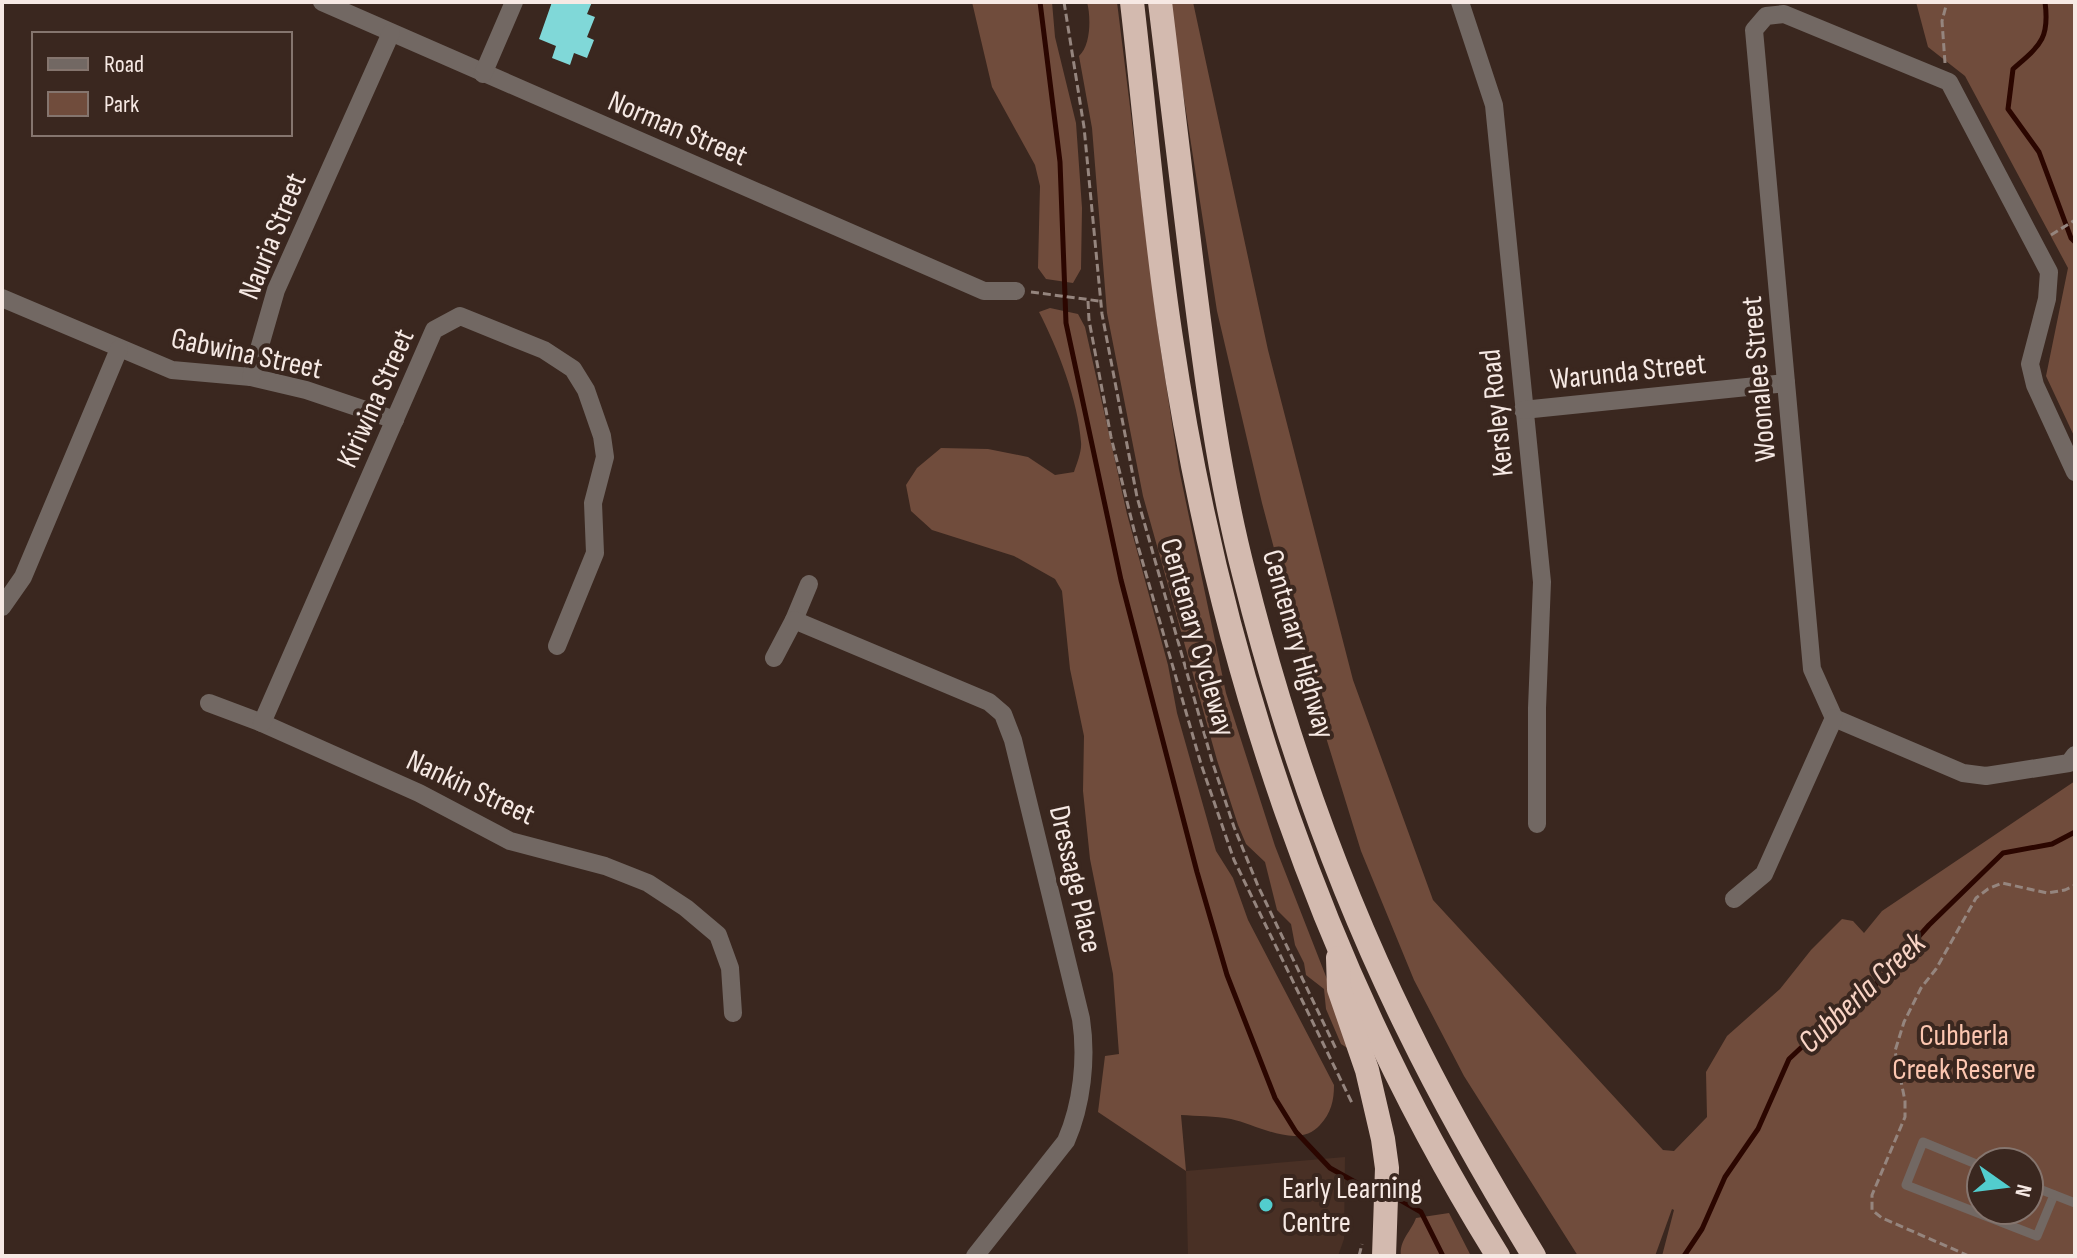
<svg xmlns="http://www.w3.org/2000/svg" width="2077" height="1258" viewBox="0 0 2077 1258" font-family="'Sofia Sans Condensed',sans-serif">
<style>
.built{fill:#493025}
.green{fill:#704c3c;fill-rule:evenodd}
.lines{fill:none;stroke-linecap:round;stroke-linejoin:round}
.stream{stroke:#2b0600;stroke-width:5}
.building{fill:#80d8d8}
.path{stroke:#95857e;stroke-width:3;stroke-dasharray:8 4;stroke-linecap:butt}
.service{stroke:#726863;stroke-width:9}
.minor{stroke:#726863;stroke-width:18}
.motorway{stroke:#d3baaf;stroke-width:24}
.poi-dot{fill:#52cdce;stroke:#3a271f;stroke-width:3}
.labels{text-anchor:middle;stroke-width:8;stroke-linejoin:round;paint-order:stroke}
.street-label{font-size:30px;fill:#f6e9e4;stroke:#3a271f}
.park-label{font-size:30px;fill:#fcc6b0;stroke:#3a271f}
.poi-label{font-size:30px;fill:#f6e9e4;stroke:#3a271f;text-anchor:start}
.water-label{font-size:32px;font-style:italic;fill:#f9d4c5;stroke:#3a271f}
</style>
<rect width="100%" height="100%" fill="#3a271f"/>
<path class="built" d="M 1345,1157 L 1344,1239 L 1338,1256 L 1188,1256 L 1186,1171 Z"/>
<g class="green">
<path d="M 972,2 L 1052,2 L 1055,37 L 1076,123 L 1082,208 L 1081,269 L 1073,283 L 1046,279 L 1038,268 L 1040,186 L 1035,165 L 992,87 Z"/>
<path d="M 1087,2 L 1117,2 L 1158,332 L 1179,469 L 1226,693 L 1275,846 L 1352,1043 L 1349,1049 L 1341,1044 L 1326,1009 L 1324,989 L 1306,975 L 1304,963 L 1295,945 L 1291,924 L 1277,910 L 1265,862 L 1246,844 L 1238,825 L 1217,760 L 1143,496 L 1107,313 L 1092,128 L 1079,56 C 1091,45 1091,17 1087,2 Z"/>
<path d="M 1169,2 L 1193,2 L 1268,350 L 1353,680 L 1433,900 L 1663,1150 L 1674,1151 L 1707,1117 L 1706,1072 L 1727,1036 L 1780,989 L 1811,950 L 1842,919 L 1853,921 L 1864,933 L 1882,911 L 2075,781 L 2075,1256 L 1662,1256 L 1674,1210 L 1672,1209 L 1655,1256 L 1578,1256 L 1464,1076 L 1414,980 L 1361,851 L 1312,692 L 1262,503 L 1217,311 ZM 1981,1162 L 2029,1162 L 2029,1210 L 1981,1210 Z"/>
<path d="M 1916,2 L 2075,2 L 2075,438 L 2046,376 L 2068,268 L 1965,76 L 1928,47 Z"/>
<path d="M 1050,308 L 1078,314 L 1085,327 L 1127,514 L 1168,665 L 1177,713 L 1216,851 L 1233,878 L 1248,920 L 1334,1085 C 1334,1101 1331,1113 1320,1125 C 1298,1150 1258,1125 1231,1119 C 1215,1116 1197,1116 1181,1115 L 1186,1171 L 1098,1112 L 1105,1056 L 1119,1054 L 1113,974 L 1090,859 L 1083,791 L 1084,736 L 1070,669 L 1062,591 L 1055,579 L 1014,556 L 932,530 L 911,511 L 906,485 L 917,468 L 941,448 L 988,449 L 1028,457 L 1055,475 L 1074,472 C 1077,463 1082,451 1081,442 C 1078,400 1058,349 1039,312 Z"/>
<path d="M 1449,1213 L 1471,1256 L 1401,1256 C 1399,1240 1411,1232 1416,1218 Z"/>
</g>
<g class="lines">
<g class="stream">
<path d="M 1040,2 L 1060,162 L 1066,323 L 1121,580 L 1197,872 L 1227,975 L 1275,1098 L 1296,1132 L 1330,1168 L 1364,1187"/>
<path d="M 2045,2 C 2050,40 2039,46 2013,69 L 2008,109 L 2039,152 L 2071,238 L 2075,242"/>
<path d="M 1395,1197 L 1421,1212 L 1443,1256"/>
<path d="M 1684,1256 L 1702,1229 L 1725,1177 L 1758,1129 L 1789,1059 L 1836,1015 L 1876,984 L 1929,925 L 2003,853 L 2052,844 L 2075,832"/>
</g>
</g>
<path class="building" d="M 552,2 L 592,2 L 587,14 L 595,17 L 587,37 L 594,40 L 587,58 L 574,53 L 570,65 L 552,58 L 556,46 L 539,39 Z"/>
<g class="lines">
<g class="path">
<path d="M 1064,2 L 1084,127 L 1102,314 L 1137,497 L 1212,761 L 1234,827 L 1258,886 L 1336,1049"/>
<path d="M 1945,63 L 1942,21 L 1947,2"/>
<path d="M 2051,235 L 2075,220"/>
<path d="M 1031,292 L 1099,301"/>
<path d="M 1088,301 L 1089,320 L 1111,437 L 1138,546 L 1201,764 L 1234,860 L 1352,1103"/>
<path d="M 1359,1256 L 1362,1244"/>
<path d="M 1969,1256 L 1882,1218 L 1872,1210 L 1872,1195 L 1905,1117 L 1905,1101 L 1895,1051 L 1904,1022 L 1921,988 L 1936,969 L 1976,898 L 1988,889 L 2002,883 L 2047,893 L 2065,890 L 2075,885"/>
</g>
<g class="service">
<path d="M 1981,1166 L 1923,1142 L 1906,1185 L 2037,1236 L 2054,1195"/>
<path d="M 2029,1185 L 2075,1203"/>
</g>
<g class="minor">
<path d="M 322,2 L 984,291 L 1016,291"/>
<path d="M 1460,2 L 1494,105 L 1542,582 L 1537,708 L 1537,824"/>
<path d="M 483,74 L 514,2"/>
<path d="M 2,298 L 172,370 L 251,377 L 306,390 L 395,420"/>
<path d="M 251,377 L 276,290 L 391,33"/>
<path d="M 1523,410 L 1786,383"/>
<path d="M 2,607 L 23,577 L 119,349"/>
<path d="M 794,620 L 809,584"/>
<path d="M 774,658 L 794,620 L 989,702 L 1003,714 L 1013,740 L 1081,1019 C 1087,1058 1082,1105 1066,1141 L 975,1256"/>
<path d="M 209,703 L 262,723 L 419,793 L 510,841 L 605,866 L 648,883 L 686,908 L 718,935 L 730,968 L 733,1013"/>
<path d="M 1834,718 L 1812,669 L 1754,30 L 1766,16 L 1784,14 L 1949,82 L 2049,272 L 2047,299 L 2030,364 L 2035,385 L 2075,472"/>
<path d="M 1834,718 L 1963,773 L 1986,776 L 2069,763 L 2075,755"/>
<path d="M 262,723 L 434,330 L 460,316 L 544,350 L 573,369 L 586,390 L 602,436 L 605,457 L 593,503 L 595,553 L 557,646"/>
<path d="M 1734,899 L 1764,874 L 1834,718"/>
</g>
<g class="motorway">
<path d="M 1132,2 C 1145,114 1154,227 1171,338 C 1219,662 1324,977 1498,1256"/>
<path d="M 1160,2 C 1171,90 1182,178 1192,266 C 1205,369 1218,473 1244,574 C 1283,730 1337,885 1408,1029 C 1446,1107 1489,1182 1534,1256"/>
<path d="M 1338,958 L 1339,989 L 1367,1070 L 1383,1139 L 1387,1168 L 1384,1256"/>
</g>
</g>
<circle class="poi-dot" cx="1266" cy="1205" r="8"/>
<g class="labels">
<g class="street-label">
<text transform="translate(678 128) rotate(23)" y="10">Norman Street</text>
<text transform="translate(272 236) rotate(-68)" y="10">Nauria Street</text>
<text transform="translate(247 353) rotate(12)" y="10">Gabwina Street</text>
<text transform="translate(1628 371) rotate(-6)" y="10">Warunda Street</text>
<text transform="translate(1758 379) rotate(-95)" y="10">Woonalee Street</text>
<text transform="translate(375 398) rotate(-66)" y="10">Kiriwina Street</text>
<text transform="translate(1496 413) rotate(-96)" y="10">Kersley Road</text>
<text transform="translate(1198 637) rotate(74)" y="10">Centenary Cycleway</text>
<text transform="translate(1299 644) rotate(74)" y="10">Centenary Highway</text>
<text transform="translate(471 787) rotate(25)" y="10">Nankin Street</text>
<text transform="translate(1076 879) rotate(77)" y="10">Dressage Place</text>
</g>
<g class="park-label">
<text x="1964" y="1045">Cubberla<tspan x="1964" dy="34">Creek Reserve</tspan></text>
</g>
<g class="poi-label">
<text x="1282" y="1198">Early Learning<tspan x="1282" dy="34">Centre</tspan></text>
</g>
<g class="water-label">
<text transform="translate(1861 992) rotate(-43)" y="11">Cubberla Creek</text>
</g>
</g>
<rect width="2077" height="1258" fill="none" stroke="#f6e9e4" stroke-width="8"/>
<rect x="32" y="32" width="260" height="104" fill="#3a271f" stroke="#85756e" stroke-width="2"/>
<rect x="48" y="58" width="40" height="12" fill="#726863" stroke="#85756e" stroke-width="2"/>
<text x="104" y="72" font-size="24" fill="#f6e9e4">Road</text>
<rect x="48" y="92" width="40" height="24" fill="#704c3c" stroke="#85756e" stroke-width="2"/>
<text x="104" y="112" font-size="24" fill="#f6e9e4">Park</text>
<g transform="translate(2005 1186) rotate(104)"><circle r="38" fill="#3a271f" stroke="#85756e" stroke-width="2"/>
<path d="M0-6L14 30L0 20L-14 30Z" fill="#52cdce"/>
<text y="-12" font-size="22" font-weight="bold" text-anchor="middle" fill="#f6e9e4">N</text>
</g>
</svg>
